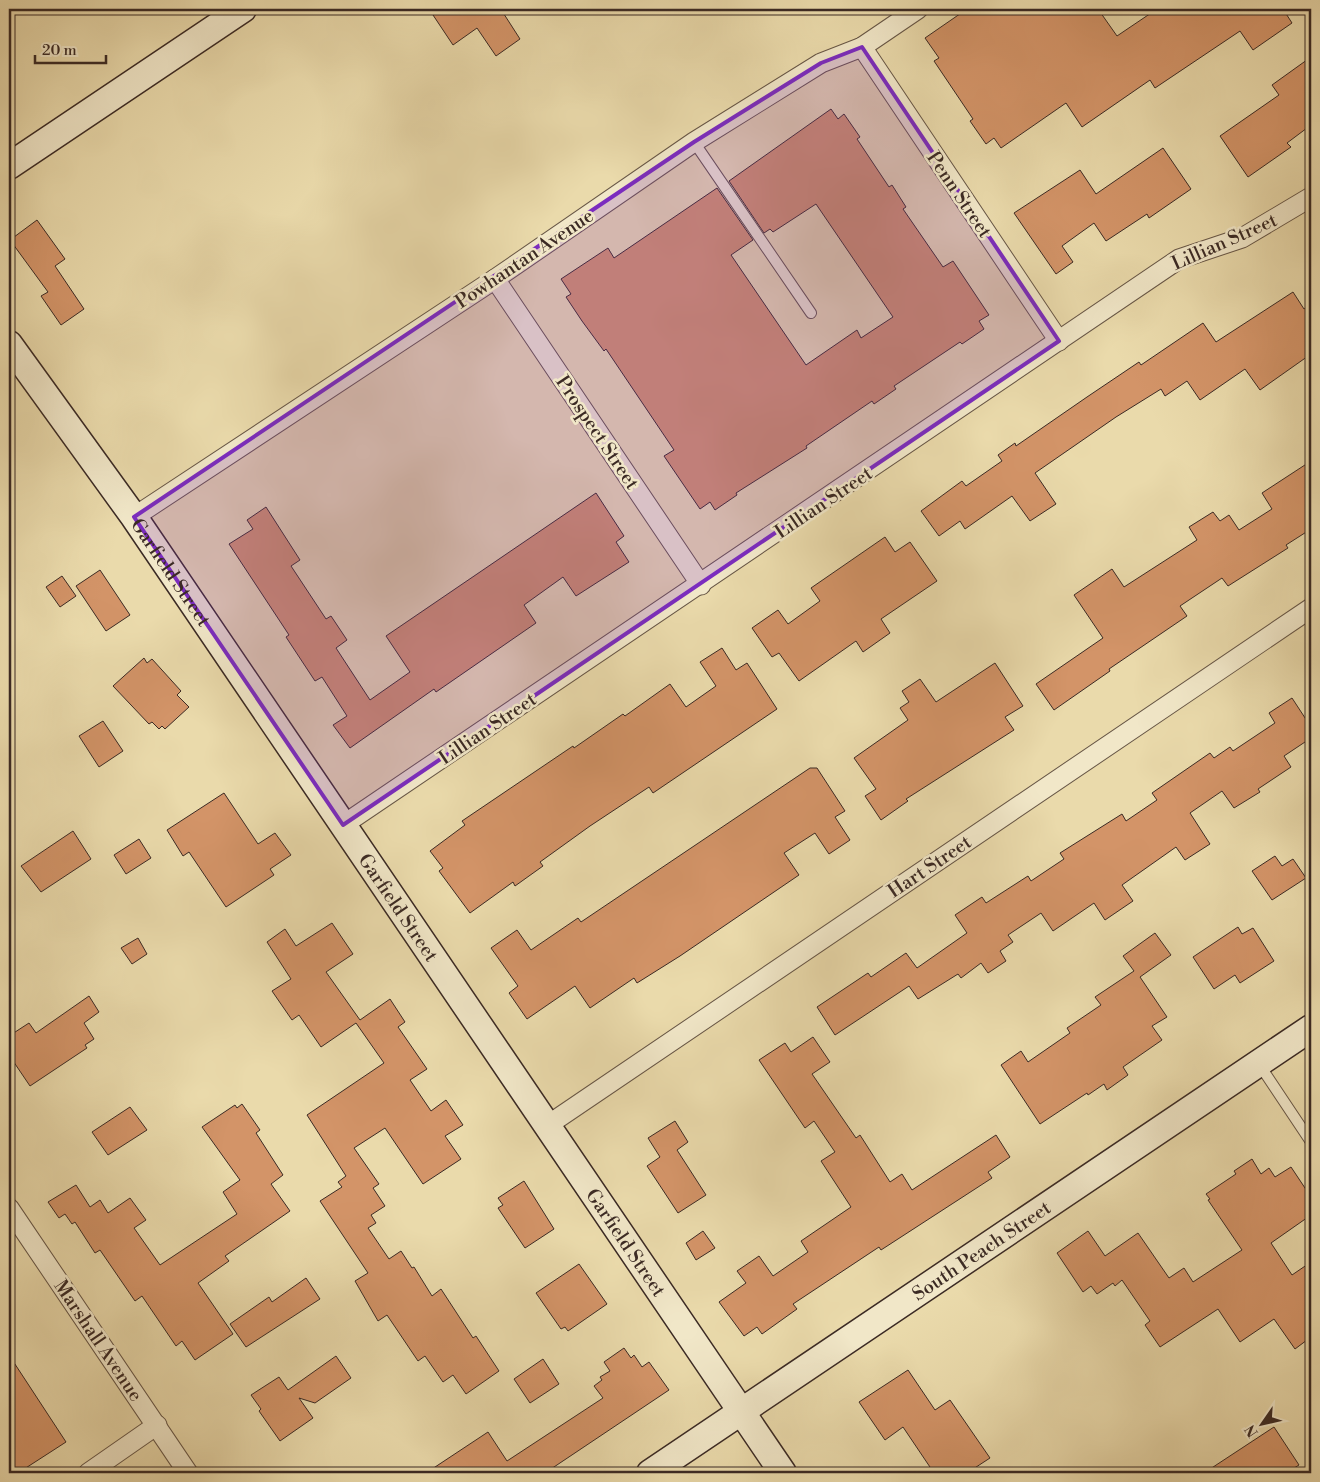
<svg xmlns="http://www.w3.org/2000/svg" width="1320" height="1482" viewBox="0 0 1320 1482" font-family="'Libre Bodoni',serif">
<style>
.building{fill:#d39468;stroke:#3b2a24}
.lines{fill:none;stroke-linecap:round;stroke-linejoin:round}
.lane-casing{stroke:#675646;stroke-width:12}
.street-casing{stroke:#675646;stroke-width:21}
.secondary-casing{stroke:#3b2a24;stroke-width:29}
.lane{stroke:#f1e7c8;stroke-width:10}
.street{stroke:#f1e7c8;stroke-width:19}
.secondary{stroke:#f1e7c8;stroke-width:26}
.marked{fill:#7b2cbf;fill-opacity:0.2;stroke:#7b2cbf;stroke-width:4;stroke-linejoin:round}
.labels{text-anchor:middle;stroke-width:5;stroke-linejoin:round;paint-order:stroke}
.street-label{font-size:19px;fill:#3b2a24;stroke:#f1e7c8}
</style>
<rect width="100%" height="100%" fill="#eadaab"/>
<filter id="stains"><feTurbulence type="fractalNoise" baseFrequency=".004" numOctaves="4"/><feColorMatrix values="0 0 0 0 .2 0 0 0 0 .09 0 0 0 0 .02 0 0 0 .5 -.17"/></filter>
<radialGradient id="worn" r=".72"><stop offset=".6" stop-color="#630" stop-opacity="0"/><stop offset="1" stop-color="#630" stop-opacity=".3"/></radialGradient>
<g class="building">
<path d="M 429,9 L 505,9 L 502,11 L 520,39 L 496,56 L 477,28 L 453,45 Z"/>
<path d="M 967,9 L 1098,9 L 1117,36 L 1157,9 L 1283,9 L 1292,23 L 1253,50 L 1240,31 L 1155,88 L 1150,80 L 1082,127 L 1066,103 L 1001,148 L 994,138 L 986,144 L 970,121 L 973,119 L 934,61 L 939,58 L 925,38 Z"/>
<path d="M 1311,57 L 1311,125 L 1287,143 L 1291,147 L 1248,177 L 1220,136 L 1279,95 L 1272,85 Z"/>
<path d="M 831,109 L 838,119 L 844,114 L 860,137 L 857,139 L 889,187 L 892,185 L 906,207 L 903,209 L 943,267 L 953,261 L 989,315 L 979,321 L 984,329 L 962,344 L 960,342 L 894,386 L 896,389 L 874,404 L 872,401 L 806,446 L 807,448 L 736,493 L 737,495 L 715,510 L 710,502 L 700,509 L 664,456 L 674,450 L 606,349 L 604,351 L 582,321 L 566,297 L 571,294 L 561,279 L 608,248 L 614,258 L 717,188 L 753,240 L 731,255 L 806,365 L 857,330 L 861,338 L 893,317 L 816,204 L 773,232 L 770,229 L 764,233 L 729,181 Z"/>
<path d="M 1163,148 L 1191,189 L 1149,218 L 1147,214 L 1106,241 L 1094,223 L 1062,246 L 1073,262 L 1056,274 L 1014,213 L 1080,170 L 1096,194 Z"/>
<path d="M 37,220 L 65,259 L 55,266 L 84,309 L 61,325 L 41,296 L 48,292 L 10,240 Z"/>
<path d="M 1293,292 L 1304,309 L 1311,304 L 1311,354 L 1260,390 L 1245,369 L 1200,400 L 1187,381 L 1165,396 L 1161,389 L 1116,417 L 1035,473 L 1056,504 L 1030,521 L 1012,496 L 965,529 L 960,521 L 939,536 L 921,511 L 962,481 L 966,486 L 1002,461 L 998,455 L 1015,443 L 1016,446 L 1087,397 L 1139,362 L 1141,365 L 1203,323 L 1216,342 Z"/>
<path d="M 1311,461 L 1311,529 L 1286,545 L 1288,548 L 1228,586 L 1222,578 L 1180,606 L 1187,616 L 1109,669 L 1110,671 L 1054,710 L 1036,684 L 1103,638 L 1074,595 L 1112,569 L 1124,587 L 1197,540 L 1189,527 L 1213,512 L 1220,521 L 1229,515 L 1239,530 L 1272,509 L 1262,493 Z"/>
<path d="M 596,493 L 624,536 L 616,542 L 629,562 L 576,596 L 563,577 L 524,605 L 536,623 L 436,692 L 434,689 L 350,748 L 333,725 L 347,716 L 322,677 L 315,681 L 286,637 L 289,635 L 229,544 L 253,529 L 247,520 L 266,507 L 300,560 L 291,566 L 326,619 L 331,616 L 347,640 L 336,648 L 370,700 L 410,672 L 386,636 Z"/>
<path d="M 885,537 L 895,552 L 910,542 L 937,581 L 881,619 L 890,633 L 863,652 L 856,641 L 799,681 L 779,653 L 772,657 L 752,628 L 778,610 L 788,624 L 820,601 L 811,588 Z"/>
<path d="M 100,570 L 130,615 L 106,631 L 76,586 Z"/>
<path d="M 62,576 L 76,596 L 60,607 L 46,587 Z"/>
<path d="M 722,648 L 736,670 L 747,663 L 777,709 L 653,793 L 649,787 L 590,826 L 540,862 L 543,866 L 515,886 L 513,882 L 470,913 L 439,871 L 443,868 L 430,851 L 465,825 L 462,821 L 573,746 L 574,748 L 623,714 L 625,716 L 670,684 L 686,707 L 716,686 L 700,662 Z"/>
<path d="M 144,658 L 147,663 L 152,659 L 181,691 L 177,695 L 189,707 L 165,729 L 162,726 L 159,729 L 152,722 L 149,724 L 113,686 Z"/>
<path d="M 995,663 L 1023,706 L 1005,717 L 1014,730 L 906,799 L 908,801 L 881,820 L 865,796 L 876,789 L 854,758 L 908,720 L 900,708 L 909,702 L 902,691 L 920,679 L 936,702 Z"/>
<path d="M 1292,698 L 1311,727 L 1311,738 L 1284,756 L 1291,767 L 1258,789 L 1260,792 L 1234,808 L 1222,791 L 1190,813 L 1210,844 L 1185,860 L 1176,847 L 1122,885 L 1133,901 L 1105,920 L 1094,903 L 1053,931 L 1041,913 L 1008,935 L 1013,942 L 1000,951 L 1006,961 L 988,973 L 981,963 L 961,978 L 958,974 L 918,999 L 909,986 L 835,1035 L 817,1007 L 868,973 L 871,977 L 906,953 L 917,968 L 967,933 L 955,915 L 982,897 L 986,903 L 1028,876 L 1031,881 L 1064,859 L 1060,853 L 1122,814 L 1126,821 L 1157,800 L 1152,793 L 1210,753 L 1214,758 L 1230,747 L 1233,751 L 1275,723 L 1269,713 Z"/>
<path d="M 103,721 L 123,751 L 99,767 L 79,736 Z"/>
<path d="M 810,768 L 817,768 L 845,811 L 835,817 L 850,840 L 829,854 L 815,833 L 784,853 L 799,875 L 680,956 L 637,983 L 634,978 L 590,1008 L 575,986 L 527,1019 L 509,993 L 518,986 L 491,948 L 517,930 L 531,950 L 578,918 L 581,922 Z"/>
<path d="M 224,793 L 258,844 L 275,833 L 291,855 L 270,869 L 274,875 L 226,907 L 189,852 L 183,856 L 167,830 Z"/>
<path d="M 73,831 L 91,859 L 41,892 L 21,866 Z"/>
<path d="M 139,839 L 151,858 L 126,874 L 114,855 Z"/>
<path d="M 1275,856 L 1282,866 L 1293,859 L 1306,878 L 1272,900 L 1252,871 Z"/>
<path d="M 332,923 L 353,954 L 326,972 L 360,1020 L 390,999 L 405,1022 L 398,1027 L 427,1069 L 410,1080 L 431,1111 L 446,1100 L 463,1125 L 445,1136 L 461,1159 L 423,1184 L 385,1128 L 354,1148 L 379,1184 L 373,1188 L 385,1206 L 371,1215 L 376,1223 L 368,1228 L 389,1259 L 401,1251 L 412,1268 L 414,1267 L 432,1296 L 441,1289 L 473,1338 L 476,1336 L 499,1371 L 466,1394 L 453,1375 L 443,1382 L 425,1356 L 418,1361 L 387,1315 L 378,1321 L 355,1281 L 368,1273 L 320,1201 L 342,1187 L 338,1182 L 346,1176 L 307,1115 L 384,1063 L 356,1023 L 321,1047 L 299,1015 L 292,1020 L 272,991 L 291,979 L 267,942 L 285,929 L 296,946 Z"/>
<path d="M 1238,927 L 1242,934 L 1253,928 L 1274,961 L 1240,983 L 1235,975 L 1214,989 L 1193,957 Z"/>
<path d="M 1155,933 L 1171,955 L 1140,977 L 1167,1017 L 1152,1026 L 1162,1040 L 1123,1067 L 1128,1075 L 1107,1090 L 1104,1084 L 1088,1095 L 1087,1093 L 1040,1124 L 1001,1065 L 1021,1051 L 1028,1062 L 1070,1033 L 1067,1028 L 1101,1005 L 1095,997 L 1134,971 L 1123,956 Z"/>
<path d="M 138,938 L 147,954 L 132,964 L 121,948 Z"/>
<path d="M 89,996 L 99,1012 L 84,1023 L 94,1039 L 85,1045 L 87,1048 L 30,1086 L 9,1055 L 9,1036 L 29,1023 L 36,1033 Z"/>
<path d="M 813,1037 L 830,1062 L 812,1074 L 856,1138 L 860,1135 L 890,1182 L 902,1174 L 912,1190 L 996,1135 L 1010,1157 L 988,1172 L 992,1178 L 881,1250 L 879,1247 L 793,1304 L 797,1309 L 762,1334 L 757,1327 L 744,1336 L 719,1302 L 746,1283 L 737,1271 L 759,1256 L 773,1276 L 808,1252 L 801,1241 L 851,1207 L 821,1161 L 835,1152 L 814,1121 L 805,1128 L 759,1060 L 785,1043 L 791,1052 Z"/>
<path d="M 242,1104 L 260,1130 L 256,1133 L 283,1175 L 271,1184 L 290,1211 L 225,1256 L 229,1261 L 198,1283 L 233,1334 L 195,1360 L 182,1341 L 176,1346 L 142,1296 L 135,1301 L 100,1250 L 95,1253 L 75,1222 L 72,1224 L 65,1214 L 59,1218 L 48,1202 L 76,1185 L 90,1207 L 100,1200 L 108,1213 L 130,1198 L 146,1220 L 134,1228 L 160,1265 L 237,1214 L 223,1192 L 240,1180 L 202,1127 L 235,1105 L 237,1108 Z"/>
<path d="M 130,1107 L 147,1130 L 108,1155 L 92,1132 Z"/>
<path d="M 675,1121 L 688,1142 L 677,1150 L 706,1195 L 678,1213 L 647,1166 L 660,1157 L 648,1138 Z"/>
<path d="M 1252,1159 L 1261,1174 L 1269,1168 L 1275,1177 L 1291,1167 L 1311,1197 L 1311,1215 L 1271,1243 L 1292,1275 L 1311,1262 L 1311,1337 L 1295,1349 L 1274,1319 L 1240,1342 L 1218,1309 L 1160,1347 L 1145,1325 L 1150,1321 L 1122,1280 L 1115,1286 L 1113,1283 L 1097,1294 L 1091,1286 L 1083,1292 L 1057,1253 L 1088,1231 L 1105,1256 L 1138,1233 L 1169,1278 L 1184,1268 L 1193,1282 L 1242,1250 L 1208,1200 L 1210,1199 L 1206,1194 L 1236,1174 L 1234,1171 Z"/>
<path d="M 524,1181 L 554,1229 L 525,1248 L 498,1208 L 503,1205 L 498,1198 Z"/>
<path d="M 703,1231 L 715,1248 L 696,1260 L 686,1243 Z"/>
<path d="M 579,1264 L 607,1304 L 568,1331 L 565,1327 L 561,1329 L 536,1293 Z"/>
<path d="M 306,1278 L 320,1299 L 246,1347 L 230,1324 L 269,1297 L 272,1302 Z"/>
<path d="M 624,1348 L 631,1358 L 634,1355 L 642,1367 L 649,1362 L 669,1390 L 545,1473 L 426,1473 L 488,1432 L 507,1461 L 603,1398 L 594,1386 L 602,1380 L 600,1377 L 610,1371 L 604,1362 Z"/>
<path d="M 9,1355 L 66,1442 L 18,1473 L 14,1473 L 9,1465 Z"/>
<path d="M 336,1356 L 351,1378 L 315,1403 L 299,1398 L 313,1418 L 280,1441 L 259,1411 L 261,1409 L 251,1395 L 279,1377 L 288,1390 Z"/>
<path d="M 543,1359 L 559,1384 L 530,1403 L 514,1379 Z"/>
<path d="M 908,1370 L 935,1410 L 950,1400 L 990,1458 L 967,1473 L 934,1473 L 903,1427 L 885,1440 L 859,1402 Z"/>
<path d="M 1274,1427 L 1299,1465 L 1286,1473 L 1204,1473 Z"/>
</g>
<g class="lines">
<defs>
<g id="lane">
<path d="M 694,142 L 811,313"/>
<path d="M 1259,1064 L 1311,1142"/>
</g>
<g id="street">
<path d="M 862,47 L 1059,341"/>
<path d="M 495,279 L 701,585"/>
<path d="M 134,517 L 495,279 L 694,142 L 821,63 L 862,47 L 918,9"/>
<path d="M 343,825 L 1179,259 L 1242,238 L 1311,197"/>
<path d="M 548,1125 L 1311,608"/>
<path d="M 9,1208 L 188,1473"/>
<path d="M 88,1473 L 157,1425"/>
</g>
<g id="secondary">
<path d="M 9,166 L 243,9"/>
<path id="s1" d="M 9,344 L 134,517 L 783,1473"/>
<path id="s2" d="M 650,1473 L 1311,1028"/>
</g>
</defs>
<use href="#lane" class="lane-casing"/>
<use href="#street" class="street-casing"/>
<use href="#secondary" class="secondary-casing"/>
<use href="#lane" class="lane"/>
<use href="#street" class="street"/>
<use href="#secondary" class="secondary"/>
</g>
<path class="marked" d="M 862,47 L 1059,341 L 343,825 L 134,517 L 694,142 L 821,63 Z"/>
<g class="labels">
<g class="street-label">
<text transform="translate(960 194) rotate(56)" y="7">Penn Street</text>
<text transform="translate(1224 241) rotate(-24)" y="7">Lillian Street</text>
<text transform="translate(524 258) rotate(-34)" y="7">Powhantan Avenue</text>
<text transform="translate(598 432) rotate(56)" y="7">Prospect Street</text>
<text transform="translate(823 502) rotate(-34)" y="7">Lillian Street</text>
<text dy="7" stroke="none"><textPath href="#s1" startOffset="280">Garfield Street</textPath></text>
<text transform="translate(487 728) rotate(-34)" y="7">Lillian Street</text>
<text transform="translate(929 866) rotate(-34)" y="7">Hart Street</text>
<text dy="7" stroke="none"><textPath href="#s1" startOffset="685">Garfield Street</textPath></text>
<text dy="7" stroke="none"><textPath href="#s1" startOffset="1090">Garfield Street</textPath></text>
<text dy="7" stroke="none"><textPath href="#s2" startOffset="399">South Peach Street</textPath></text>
<text transform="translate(99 1340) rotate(56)" y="7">Marshall Avenue</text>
</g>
</g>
<rect width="1320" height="1482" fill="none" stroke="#eadaab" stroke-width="30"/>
<rect x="10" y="10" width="1300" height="1462" fill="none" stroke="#3b2a24" stroke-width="2.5"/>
<rect x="15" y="15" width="1290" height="1452" fill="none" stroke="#3b2a24"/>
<g transform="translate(1262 1424) rotate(236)" stroke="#f1e7c8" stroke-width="4" paint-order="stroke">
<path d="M0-4L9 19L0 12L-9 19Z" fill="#3b2a24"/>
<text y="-8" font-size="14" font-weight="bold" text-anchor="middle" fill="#3b2a24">N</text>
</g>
<path d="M35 55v8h71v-8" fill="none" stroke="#3b2a24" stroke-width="2.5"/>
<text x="42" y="55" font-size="15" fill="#3b2a24" stroke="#f1e7c8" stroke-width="4" paint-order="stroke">20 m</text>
<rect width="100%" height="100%" filter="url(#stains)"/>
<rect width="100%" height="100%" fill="url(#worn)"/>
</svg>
